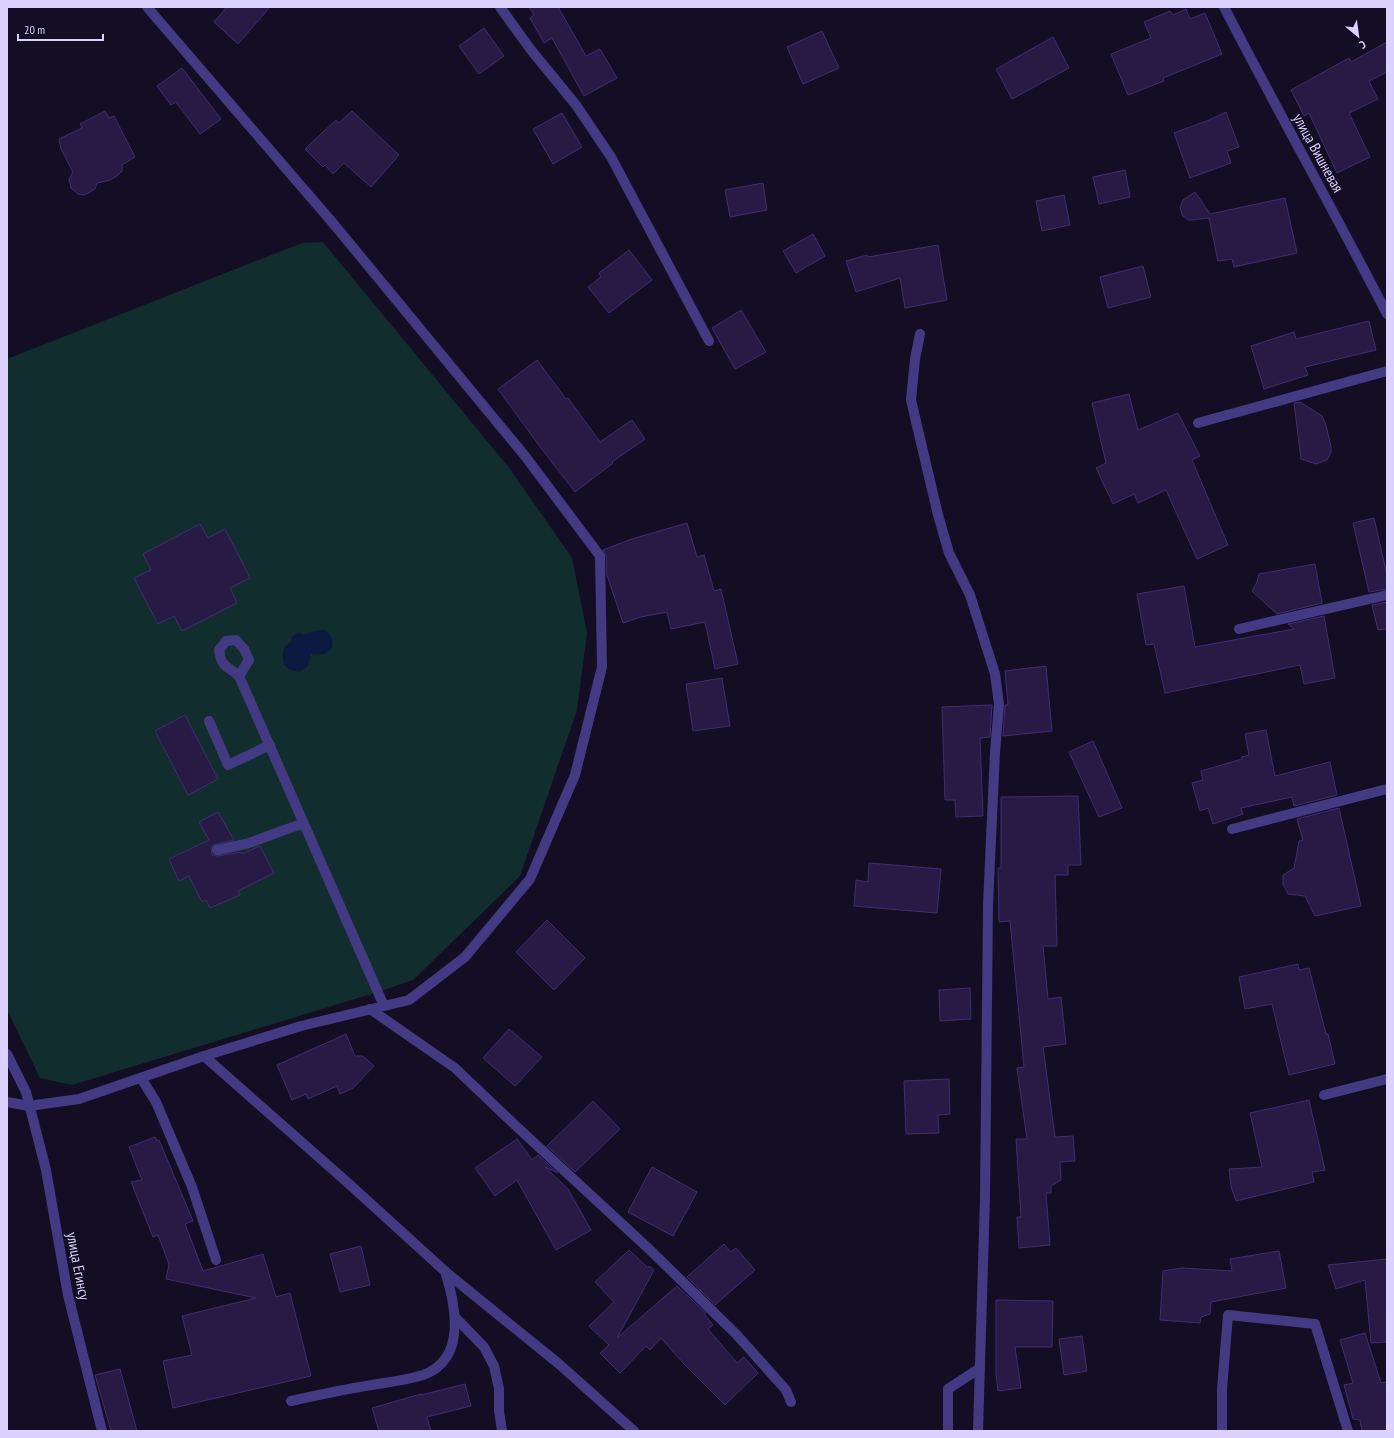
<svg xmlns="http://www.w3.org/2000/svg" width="1394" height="1438" viewBox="0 0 1394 1438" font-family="'PT Sans Narrow',sans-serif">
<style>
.green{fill:#122d2e}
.water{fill:#0a1a41}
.building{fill:#271b45;stroke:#402d71}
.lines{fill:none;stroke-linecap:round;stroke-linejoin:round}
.lane{stroke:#433a83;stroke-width:10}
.street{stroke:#433a83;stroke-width:10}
.labels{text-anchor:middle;stroke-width:3;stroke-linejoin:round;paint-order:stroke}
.street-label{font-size:15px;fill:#dbd2ff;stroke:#140e24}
</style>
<rect width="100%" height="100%" fill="#140e24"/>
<path class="green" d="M 323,242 L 510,469 L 572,558 L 587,633 L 577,710 L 520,876 L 413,980 L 378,992 L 72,1085 L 40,1078 L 7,1010 L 7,359 L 302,243 Z"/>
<path class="water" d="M 318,630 L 326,630 C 333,638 337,649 324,654 C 320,655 316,654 311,654 L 308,666 L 299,672 L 290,670 L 284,665 C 282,655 281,647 292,641 L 291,637 L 299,633 L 304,635 Z"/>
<g class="building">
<path d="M 227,7 L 270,7 L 238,44 L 214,22 Z"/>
<path d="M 529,7 L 558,7 L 586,56 L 600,49 L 617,78 L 584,96 L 552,38 L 544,43 L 530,18 L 534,15 Z"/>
<path d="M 1186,9 L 1190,19 L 1205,13 L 1222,54 L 1163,78 L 1164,81 L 1128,95 L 1111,54 L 1151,38 L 1144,22 L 1170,11 L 1173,15 Z"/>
<path d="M 484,28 L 504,56 L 479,74 L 459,46 Z"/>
<path d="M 822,31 L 839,68 L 803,84 L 787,47 Z"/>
<path d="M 1053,37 L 1069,68 L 1012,99 L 996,69 Z"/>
<path d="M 1387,42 L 1387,72 L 1369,81 L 1378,99 L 1349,113 L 1370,157 L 1337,173 L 1309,113 L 1304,116 L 1291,90 L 1349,58 L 1351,62 Z"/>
<path d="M 182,68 L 221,119 L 200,134 L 176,102 L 171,105 L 157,86 Z"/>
<path d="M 105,111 L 109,118 L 114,116 L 135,157 L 122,165 L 122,171 L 117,176 L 110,180 L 97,183 L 95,189 L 85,195 L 78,194 L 71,188 L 69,179 L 73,172 L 61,149 L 59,139 L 82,128 L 80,124 Z"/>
<path d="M 352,111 L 399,155 L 371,187 L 344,163 L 333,174 L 325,165 L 323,167 L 305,149 L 336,120 L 339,123 Z"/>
<path d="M 1226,112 L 1239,147 L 1227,151 L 1231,163 L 1190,178 L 1174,133 L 1209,120 Z"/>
<path d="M 562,113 L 582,147 L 553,164 L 533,129 Z"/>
<path d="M 1125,170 L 1130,197 L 1099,204 L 1093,177 Z"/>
<path d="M 763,183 L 767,210 L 730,217 L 725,190 Z"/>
<path d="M 1195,192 L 1210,214 L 1285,198 L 1297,253 L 1234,267 L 1232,259 L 1218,261 L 1209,218 L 1192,220 L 1188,220 L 1182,215 L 1180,207 L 1183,200 Z"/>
<path d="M 1064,195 L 1070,225 L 1042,231 L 1036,201 Z"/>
<path d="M 813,234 L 825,256 L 796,273 L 783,251 Z"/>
<path d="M 938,245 L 947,300 L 905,308 L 900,278 L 856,292 L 846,261 L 867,255 L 868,257 Z"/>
<path d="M 629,250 L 652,280 L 609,313 L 588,287 L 601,277 L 599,273 Z"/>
<path d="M 1143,266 L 1151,297 L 1108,308 L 1100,277 Z"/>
<path d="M 741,310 L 766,352 L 735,369 L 712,328 Z"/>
<path d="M 1369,321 L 1376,350 L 1305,367 L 1308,375 L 1264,389 L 1251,346 L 1294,332 L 1296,339 Z"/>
<path d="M 537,360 L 566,399 L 568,398 L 600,442 L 632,420 L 645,439 L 612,462 L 613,463 L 575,492 L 538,444 L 498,389 Z"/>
<path d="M 1129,394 L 1138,430 L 1178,413 L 1200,456 L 1192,460 L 1228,545 L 1197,559 L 1166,490 L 1138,503 L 1134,494 L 1113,504 L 1096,468 L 1106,463 L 1092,403 Z"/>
<path d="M 1300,402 L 1322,416 L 1326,425 L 1331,447 L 1331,452 L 1327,460 L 1316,464 L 1301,459 L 1294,403 Z"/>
<path d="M 1374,518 L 1387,575 L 1387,589 L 1369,592 L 1353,523 Z"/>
<path d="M 687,523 L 697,557 L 704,555 L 714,591 L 721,589 L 738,664 L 715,669 L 705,622 L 671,629 L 667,612 L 641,617 L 623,623 L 607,575 L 606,556 L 603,550 L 632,539 Z"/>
<path d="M 200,524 L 208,538 L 225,529 L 250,578 L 230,588 L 237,603 L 182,631 L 174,616 L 158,624 L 134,578 L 151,570 L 143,554 Z"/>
<path d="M 1315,564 L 1322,603 L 1277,614 L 1252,591 L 1257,582 L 1259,574 Z"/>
<path d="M 1184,586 L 1195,647 L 1294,629 L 1288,624 L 1324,616 L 1335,678 L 1304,684 L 1300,665 L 1165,693 L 1154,644 L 1146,645 L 1137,594 Z"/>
<path d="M 1387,602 L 1387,629 L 1378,630 L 1372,605 Z"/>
<path d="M 1046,666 L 1052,731 L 1003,736 L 1005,705 L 1008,705 L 1005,671 Z"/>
<path d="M 722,678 L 730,726 L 693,731 L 686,684 Z"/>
<path d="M 992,705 L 990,737 L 980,738 L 983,816 L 956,817 L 955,800 L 945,800 L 942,707 Z"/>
<path d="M 185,715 L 218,779 L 188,795 L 155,731 Z"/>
<path d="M 1266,730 L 1275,776 L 1330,762 L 1337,795 L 1294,806 L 1292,797 L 1241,808 L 1243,814 L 1213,824 L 1208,808 L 1200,811 L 1192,783 L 1203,780 L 1201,771 L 1242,759 L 1242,757 L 1249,755 L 1245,734 Z"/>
<path d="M 1093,741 L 1122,808 L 1099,817 L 1069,752 Z"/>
<path d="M 1078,796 L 1081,865 L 1068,865 L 1068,875 L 1055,875 L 1057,946 L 1043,946 L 1048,999 L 1061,997 L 1066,1044 L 1043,1047 L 1055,1137 L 1073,1136 L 1075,1161 L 1060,1162 L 1061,1180 L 1051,1186 L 1051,1193 L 1046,1193 L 1050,1245 L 1019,1248 L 1017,1217 L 1021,1217 L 1016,1139 L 1027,1139 L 1017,1068 L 1024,1067 L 1010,921 L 999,922 L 998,868 L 1001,868 L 1001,797 Z"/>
<path d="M 1339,808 L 1361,906 L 1315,916 L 1305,896 L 1288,894 L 1283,884 L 1283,875 L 1294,868 L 1299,841 L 1303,840 L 1297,819 Z"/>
<path d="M 218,812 L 234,840 L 213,845 L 211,848 L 212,855 L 218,856 L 240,852 L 242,854 L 260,846 L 274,873 L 238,891 L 240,895 L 210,908 L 206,900 L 202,902 L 189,876 L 179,881 L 169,859 L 209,840 L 199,822 Z"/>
<path d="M 869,863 L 941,869 L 937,913 L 854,906 L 856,880 L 868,882 Z"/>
<path d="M 547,920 L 585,958 L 554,990 L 516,952 Z"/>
<path d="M 1298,964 L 1299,970 L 1309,968 L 1326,1034 L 1328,1034 L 1335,1064 L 1289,1075 L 1272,1004 L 1245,1009 L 1239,977 Z"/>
<path d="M 970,988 L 971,1019 L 940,1021 L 939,990 Z"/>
<path d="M 509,1029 L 542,1057 L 515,1086 L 483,1058 Z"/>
<path d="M 346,1034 L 355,1056 L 363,1056 L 374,1066 L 353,1088 L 340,1094 L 337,1086 L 308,1099 L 306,1094 L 292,1100 L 277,1065 Z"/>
<path d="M 949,1079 L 950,1114 L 938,1115 L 939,1133 L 906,1134 L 904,1081 Z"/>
<path d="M 1309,1100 L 1325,1170 L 1312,1172 L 1314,1182 L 1236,1201 L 1231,1186 L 1229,1169 L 1262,1167 L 1250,1113 Z"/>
<path d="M 593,1101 L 620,1129 L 575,1172 L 547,1146 Z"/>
<path d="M 155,1137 L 157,1141 L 159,1140 L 193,1221 L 185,1224 L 203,1271 L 263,1254 L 276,1297 L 290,1293 L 311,1376 L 173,1408 L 163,1361 L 192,1355 L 182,1316 L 256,1298 L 166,1279 L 169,1264 L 158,1235 L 153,1237 L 131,1182 L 142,1180 L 129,1147 Z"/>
<path d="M 517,1139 L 532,1160 L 538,1155 L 558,1173 L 545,1167 L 568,1189 L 591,1230 L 556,1250 L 517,1180 L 495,1196 L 475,1168 Z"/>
<path d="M 652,1167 L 697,1192 L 673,1236 L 628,1212 Z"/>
<path d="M 724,1244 L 731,1252 L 736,1248 L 755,1270 L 715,1305 L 687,1277 Z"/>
<path d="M 361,1246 L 370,1285 L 340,1292 L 330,1254 Z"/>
<path d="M 629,1250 L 648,1268 L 649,1266 L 654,1270 L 617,1338 L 677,1286 L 706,1313 L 704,1314 L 713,1325 L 708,1329 L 737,1363 L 744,1357 L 758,1373 L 725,1405 L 685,1365 L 661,1338 L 650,1350 L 646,1346 L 620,1373 L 600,1353 L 609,1345 L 589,1326 L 614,1302 L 595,1282 Z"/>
<path d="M 1279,1251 L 1286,1288 L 1211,1302 L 1210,1314 L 1201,1317 L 1200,1323 L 1160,1320 L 1163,1271 L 1182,1268 L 1232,1271 L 1230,1259 Z"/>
<path d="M 1387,1259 L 1387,1342 L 1371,1343 L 1365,1280 L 1336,1289 L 1328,1265 Z"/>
<path d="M 996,1300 L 1053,1301 L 1052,1347 L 1015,1347 L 1021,1388 L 998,1391 L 996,1374 Z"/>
<path d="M 1365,1333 L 1381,1383 L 1387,1382 L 1387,1431 L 1362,1431 L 1360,1420 L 1353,1419 L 1344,1385 L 1353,1383 L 1340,1340 Z"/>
<path d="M 1082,1336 L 1087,1371 L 1064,1375 L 1059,1339 Z"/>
<path d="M 120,1369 L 137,1431 L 111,1431 L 95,1375 Z"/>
<path d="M 465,1384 L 471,1406 L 427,1417 L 431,1431 L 379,1431 L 372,1408 L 421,1394 L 421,1395 Z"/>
</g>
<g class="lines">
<g class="lane">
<path d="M 239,676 C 227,665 222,669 219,650 L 226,641 L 236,640 L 244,649 L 249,660 L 239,676 L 384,1006"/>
<path d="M 209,721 L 228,765 L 270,745"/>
<path d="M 217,850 L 246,844 L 304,823"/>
</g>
<g class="street">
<path d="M 500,7 L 531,50 L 576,105 L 611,157 L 709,341"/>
<path d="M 1224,7 C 1277,110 1334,211 1387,314"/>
<path d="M 920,334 L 915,359 L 911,400 L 938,515 L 949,553 L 970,595 L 995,674 L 999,704 L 995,752 L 988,905 L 985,1197 L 978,1431"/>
<path d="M 1198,423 L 1387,371"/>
<path d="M 1239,629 L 1387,595"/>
<path d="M 1232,829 L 1387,789"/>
<path d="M 370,1009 L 455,1068 L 516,1126 L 649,1249 L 736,1334 L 786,1390 L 791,1402"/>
<path d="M 7,1054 L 26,1092 L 46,1170 L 68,1295 L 102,1431"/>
<path d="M 204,1056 L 348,1183 L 448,1274 L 559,1364 L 634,1431"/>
<path d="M 141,1078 L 156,1102 L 192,1187 L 216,1260"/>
<path d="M 1324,1095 L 1387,1079"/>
<path d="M 7,1102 L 29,1106 L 79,1099 L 204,1056 L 301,1026 L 409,1000 L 465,957 L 530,879 L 575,775 L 602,667 L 600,556 L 525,456 L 332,222 L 147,7"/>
<path d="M 456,1318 L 484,1347 L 494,1366 L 499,1389 L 499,1411 L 502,1431"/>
<path d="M 291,1401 C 318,1395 345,1389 372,1385 C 389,1382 407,1380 423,1375 C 467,1359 456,1306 445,1271"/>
<path d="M 948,1431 L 948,1389 L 980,1368"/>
<path d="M 1222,1431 L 1222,1389 L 1228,1315 L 1315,1324 L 1348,1431"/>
</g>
</g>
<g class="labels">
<g class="street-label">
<text transform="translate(1318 153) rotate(61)" y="5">улица Вишневая</text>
<text transform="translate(78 1266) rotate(79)" y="5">улица Егинсу</text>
</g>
</g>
<rect width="1394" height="1438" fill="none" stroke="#dbd2ff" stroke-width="16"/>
<g transform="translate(1358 36) rotate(151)" stroke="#140e24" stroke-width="3" paint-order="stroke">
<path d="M0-3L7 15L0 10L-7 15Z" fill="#dbd2ff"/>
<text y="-6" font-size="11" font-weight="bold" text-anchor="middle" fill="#dbd2ff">С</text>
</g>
<path d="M18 34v6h85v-6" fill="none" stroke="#dbd2ff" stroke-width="2"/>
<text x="24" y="34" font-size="12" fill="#dbd2ff" stroke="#140e24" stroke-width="3" paint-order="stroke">20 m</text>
</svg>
